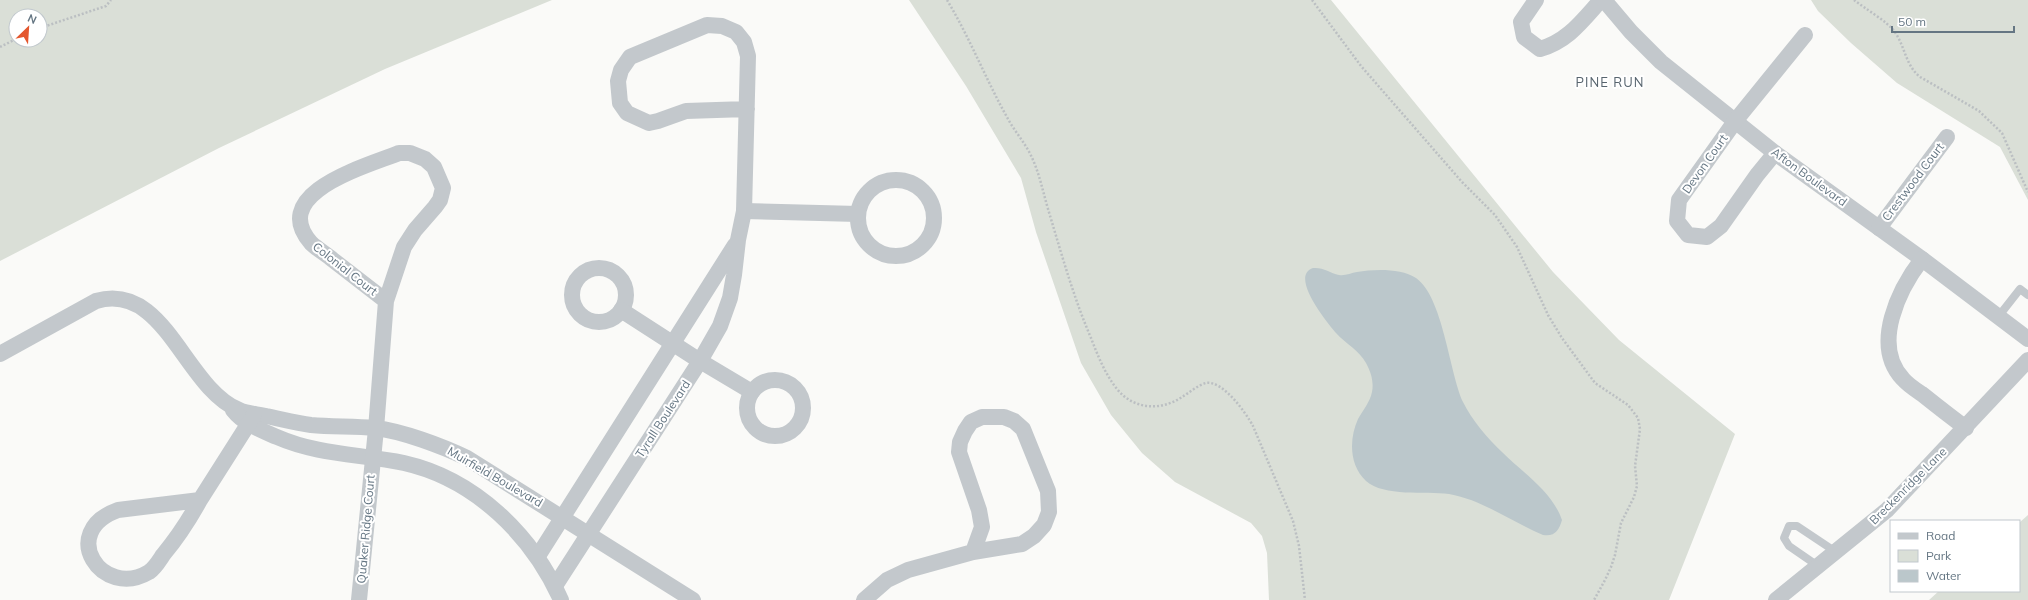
<svg xmlns="http://www.w3.org/2000/svg" width="2028" height="600" viewBox="0 0 2028 600" font-family="Mulish,sans-serif">
<style>
.green{fill:#dadfd7;fill-rule:evenodd}
.water{fill:#bbc7cb}
.lines{fill:none;stroke-linecap:round;stroke-linejoin:round}
.path{stroke:#bbbfc2;stroke-width:2.5;stroke-dasharray:2 2;stroke-linecap:butt}
.lane{stroke:#c3c8cc;stroke-width:8}
.street{stroke:#c3c8cc;stroke-width:16}
.labels{text-anchor:middle;stroke-width:4;stroke-linejoin:round;paint-order:stroke}
.street-label{font-size:12px;fill:#657683;stroke:#fff}
.neighbourhood-label{font-size:13px;letter-spacing:1px;fill:#57646e;stroke:#fff}
</style>
<rect width="100%" height="100%" fill="#fafaf8"/>
<g class="green">
<path d="M 0,0 L 552,0 L 385,69 L 219,148 L 0,261 ZM 16,16 L 40,16 L 40,40 L 16,40 Z"/>
<path d="M 909,0 L 1331,0 L 1553,272 L 1619,340 L 1735,434 L 1669,600 L 1269,600 L 1267,553 L 1262,536 L 1251,523 L 1175,482 L 1142,453 L 1111,415 L 1081,363 L 1036,232 L 1021,178 L 966,86 Z"/>
<path d="M 1811,0 L 2028,0 L 2028,200 L 2000,147 L 1897,83 L 1851,43 L 1818,11 Z"/>
<path d="M 2028,515 L 2028,600 L 1929,600 L 1939,591 L 2019,591 L 2019,523 Z"/>
</g>
<path class="water" d="M 1313,268 C 1323,267 1330,273 1339,275 C 1345,276 1351,273 1357,272 C 1374,269 1401,268 1416,278 C 1443,297 1449,371 1463,402 C 1472,420 1487,438 1502,452 C 1523,473 1552,491 1562,520 C 1559,530 1555,537 1543,535 C 1512,522 1483,500 1449,494 C 1425,491 1384,497 1366,481 C 1349,465 1349,439 1358,419 C 1363,410 1370,402 1372,392 C 1374,382 1371,372 1366,363 C 1359,350 1346,344 1336,333 C 1327,322 1289,276 1313,268 Z"/>
<g class="lines">
<g class="path">
<path d="M 947,0 C 970,38 986,80 1008,119 C 1015,132 1027,145 1033,160 C 1040,176 1043,192 1048,209 C 1061,252 1073,296 1091,338 C 1098,356 1105,374 1117,389 C 1134,410 1161,411 1182,397 C 1189,393 1198,385 1206,383 C 1223,380 1246,413 1253,426 L 1293,521 L 1299,546 L 1305,600"/>
<path d="M 1312,0 L 1361,66 L 1462,182 L 1495,215 L 1517,247 L 1548,315 L 1562,338 L 1595,383 L 1628,405 L 1638,418 L 1640,429 L 1635,466 L 1637,486 L 1634,497 L 1621,523 L 1615,555 L 1611,567 L 1605,580 L 1594,600"/>
<path d="M 1854,0 C 1864,8 1888,22 1894,31 C 1905,45 1905,65 1920,77 L 1979,111 L 2002,133 L 2028,192"/>
<path d="M 40,28 L 106,6 L 111,0"/>
<path d="M 0,47 L 16,39"/>
</g>
<g class="lane">
<path d="M 1998,317 L 2020,289 L 2028,295"/>
<path d="M 1818,566 L 1789,546 L 1784,538 L 1789,526 L 1797,526 L 1836,552"/>
</g>
<g class="street">
<path d="M 1536,0 L 1521,22 L 1524,37 L 1540,49 C 1568,41 1582,21 1601,0"/>
<path d="M 1604,0 L 1631,32 L 1661,62 L 1775,153 L 1922,259 L 2028,339"/>
<path d="M 1775,153 L 1757,175 L 1721,226 L 1707,237 L 1688,235 L 1677,221 L 1679,200 L 1736,120 L 1805,35"/>
<circle cx="896" cy="218" r="38"/>
<path d="M 744,211 L 858,214"/>
<path d="M 1879,228 L 1947,137"/>
<path d="M 1922,259 C 1899,289 1871,345 1903,379 C 1908,385 1916,390 1922,394 C 1937,406 1951,417 1966,428"/>
<circle cx="599" cy="295" r="27"/>
<path d="M 621,310 L 700,361 L 752,392"/>
<path d="M 0,354 L 96,301 C 165,281 184,387 239,410 C 247,414 258,414 266,416 C 281,419 296,423 311,425 C 332,427 353,426 375,428 C 402,431 442,446 467,458 L 693,600"/>
<circle cx="775" cy="408" r="28"/>
<path d="M 233,410 C 244,424 261,430 277,437 C 318,455 361,454 404,463 C 475,479 532,535 561,600"/>
<path d="M 200,500 C 189,520 178,537 163,555 C 159,561 155,568 149,572 C 102,600 57,532 118,510 L 200,500 L 254,415"/>
<path d="M 538,556 L 735,245"/>
<path d="M 555,586 L 700,361 L 720,326 L 730,298 L 734,275 L 738,240 L 744,211 L 748,56 L 744,42 L 736,32 L 722,26 L 707,25 L 630,57 L 621,70 L 618,81 L 620,103 L 627,113 L 649,123 L 658,121 L 686,111 L 747,109"/>
<path d="M 359,600 L 376,429 L 386,301 L 404,247 L 415,230 L 435,207 L 440,200 L 443,188 L 434,167 L 425,159 L 410,153 L 399,153 C 367,166 267,193 311,243 C 317,249 326,254 333,260 C 350,273 368,287 386,301"/>
<path d="M 864,600 L 887,580 L 908,570 L 973,552 L 1022,544 L 1034,536 L 1044,525 L 1049,512 L 1048,491 L 1023,429 L 1014,421 L 1004,417 L 982,417 L 971,422 L 965,431 L 960,442 L 959,452 L 979,510 L 982,527 L 973,552"/>
<path d="M 1776,600 L 1887,510 L 2028,360"/>
</g>
</g>
<g class="labels">
<g class="street-label">
<text transform="translate(1705 164) rotate(-55)" y="4">Devon Court</text>
<text transform="translate(1809 177) rotate(36)" y="4">Afton Boulevard</text>
<text transform="translate(1913 182) rotate(-53)" y="4">Crestwood Court</text>
<text transform="translate(345 269) rotate(38)" y="4">Colonial Court</text>
<text transform="translate(663 419) rotate(-57)" y="4">Tyrall Boulevard</text>
<text transform="translate(495 477) rotate(30)" y="4">Muirfield Boulevard</text>
<text transform="translate(1908 486) rotate(-45)" y="4">Breckenridge Lane</text>
<text transform="translate(366 529) rotate(-85)" y="4">Quaker Ridge Court</text>
</g>
<g class="neighbourhood-label">
<text x="1610" y="87">PINE RUN</text>
</g>
</g>
<rect x="1890" y="520" width="130" height="72" fill="#ffffff" stroke="#c1c8cd"/>
<rect x="1898" y="533" width="20" height="6" fill="#c3c8cc" stroke="#c1c8cd"/>
<text x="1926" y="540" font-size="12" fill="#657683">Road</text>
<rect x="1898" y="550" width="20" height="12" fill="#dadfd7" stroke="#c1c8cd"/>
<text x="1926" y="560" font-size="12" fill="#657683">Park</text>
<rect x="1898" y="570" width="20" height="12" fill="#bbc7cb" stroke="#c1c8cd"/>
<text x="1926" y="580" font-size="12" fill="#657683">Water</text>
<g transform="translate(28 28) rotate(25)"><circle r="19" fill="#ffffff" stroke="#c1c8cd"/>
<path d="M0-3L7 15L0 10L-7 15Z" fill="#e4572e"/>
<text y="-6" font-size="11" font-weight="bold" text-anchor="middle" fill="#657683">N</text>
</g>
<path d="M1892 26v6h122v-6" fill="none" stroke="#657683" stroke-width="2"/>
<text x="1898" y="26" font-size="12" fill="#657683" stroke="#ffffff" stroke-width="3" paint-order="stroke">50 m</text>
</svg>
